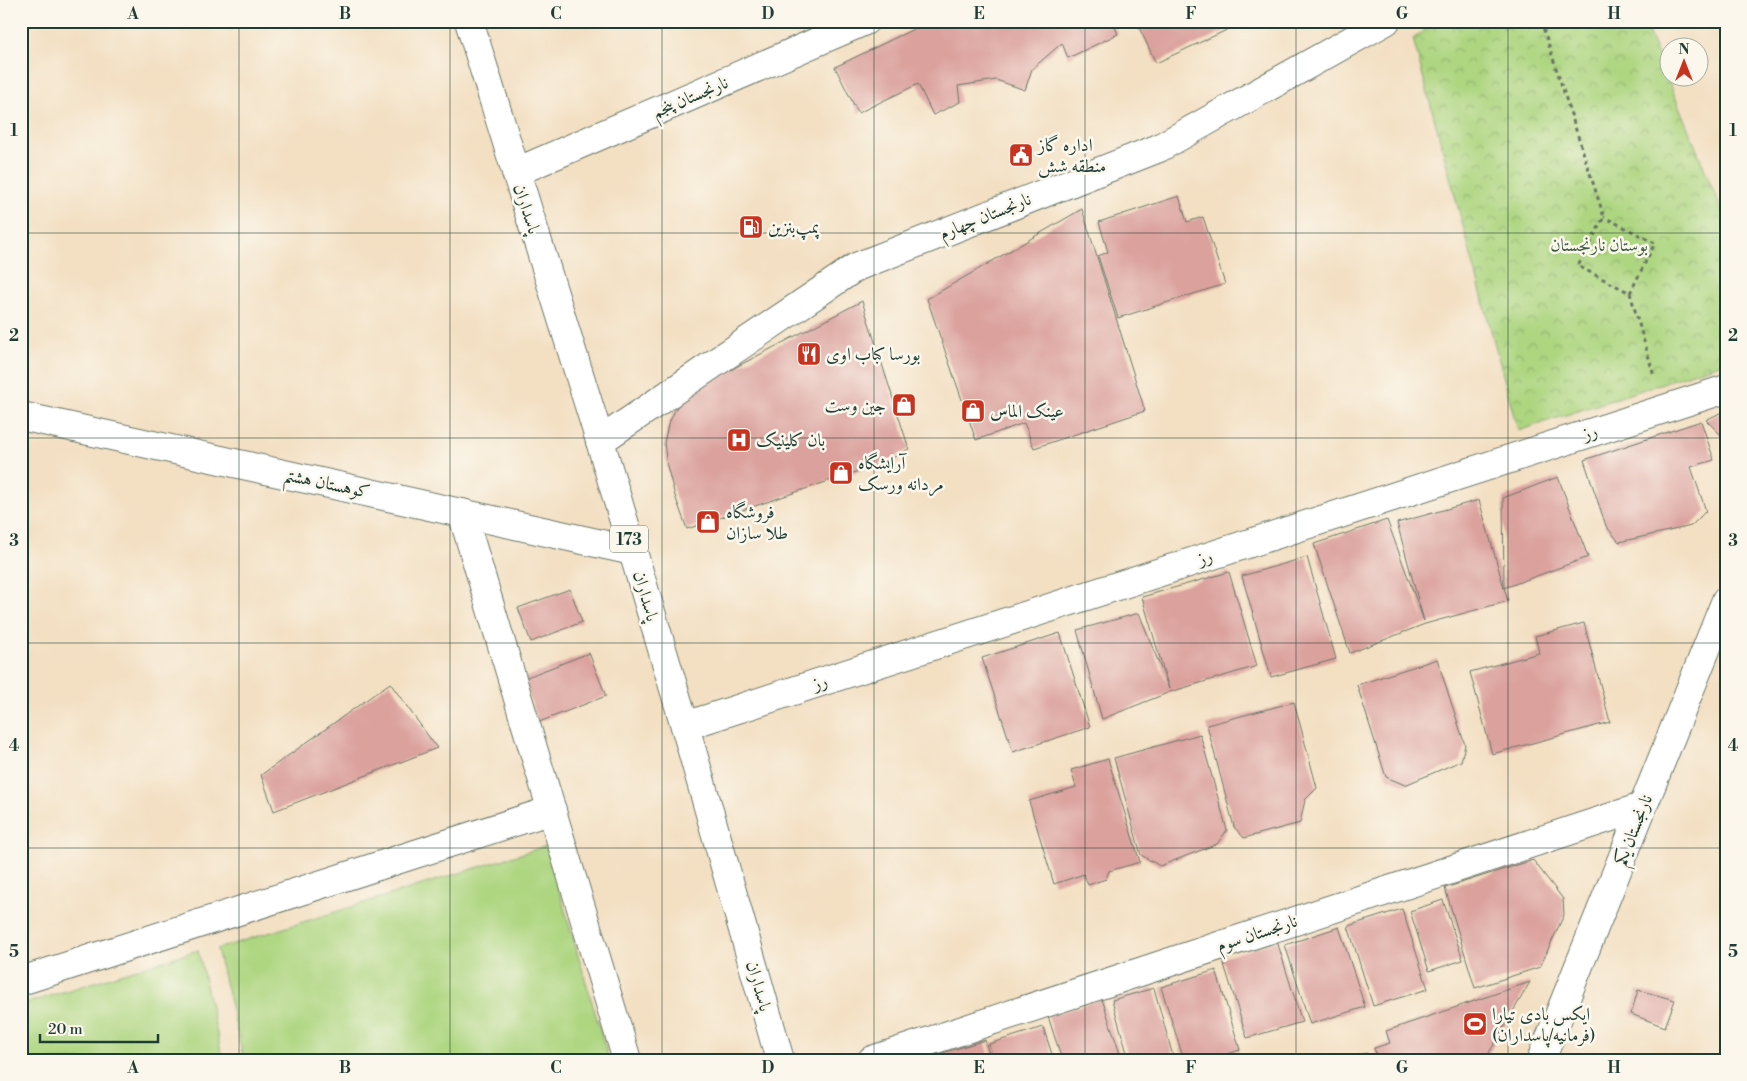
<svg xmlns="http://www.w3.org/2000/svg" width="1747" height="1081" viewBox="0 0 1747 1081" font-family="'Libre Bodoni',Amiri,serif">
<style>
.grass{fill:#aed681;stroke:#668a5a}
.park{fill:url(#park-crowns);stroke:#668a5a}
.building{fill:#dba19d}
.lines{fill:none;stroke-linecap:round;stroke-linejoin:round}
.street-casing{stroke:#697666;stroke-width:30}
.secondary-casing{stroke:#697666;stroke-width:30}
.primary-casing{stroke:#697666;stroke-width:30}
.path{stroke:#697666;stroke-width:3;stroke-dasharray:4 4;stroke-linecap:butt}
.street{stroke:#fff;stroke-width:28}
.secondary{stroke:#fff;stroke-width:28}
.primary{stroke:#fff;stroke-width:28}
.grid{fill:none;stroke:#1f3d34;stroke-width:1;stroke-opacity:0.55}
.labels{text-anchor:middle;stroke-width:5;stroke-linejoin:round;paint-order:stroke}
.shield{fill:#fbf7ec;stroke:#61756b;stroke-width:1}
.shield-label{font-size:16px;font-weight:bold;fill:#1f3d34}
.street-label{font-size:18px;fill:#1f3d34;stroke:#fbf7ec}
.poi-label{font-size:18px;fill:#1f3d34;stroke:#fbf7ec;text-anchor:start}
.park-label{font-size:18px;fill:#3c5c43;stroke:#fbf7ec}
.neatline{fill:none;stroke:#1f3d34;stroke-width:2}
.grid-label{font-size:16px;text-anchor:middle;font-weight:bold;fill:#1f3d34}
</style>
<defs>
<pattern id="park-crowns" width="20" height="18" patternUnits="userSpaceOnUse" patternTransform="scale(1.25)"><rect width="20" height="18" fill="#aed681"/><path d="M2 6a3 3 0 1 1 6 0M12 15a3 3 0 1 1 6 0" fill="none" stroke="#8daf6a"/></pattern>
</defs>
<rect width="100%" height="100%" fill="#fbf7ec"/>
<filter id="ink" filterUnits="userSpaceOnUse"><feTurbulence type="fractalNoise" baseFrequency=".02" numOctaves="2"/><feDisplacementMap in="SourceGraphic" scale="10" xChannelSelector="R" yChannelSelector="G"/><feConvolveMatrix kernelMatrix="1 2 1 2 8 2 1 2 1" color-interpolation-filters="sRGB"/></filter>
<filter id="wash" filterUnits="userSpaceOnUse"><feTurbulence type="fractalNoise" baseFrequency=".0096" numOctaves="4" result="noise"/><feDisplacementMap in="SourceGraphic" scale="20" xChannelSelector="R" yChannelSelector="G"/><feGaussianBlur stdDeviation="1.12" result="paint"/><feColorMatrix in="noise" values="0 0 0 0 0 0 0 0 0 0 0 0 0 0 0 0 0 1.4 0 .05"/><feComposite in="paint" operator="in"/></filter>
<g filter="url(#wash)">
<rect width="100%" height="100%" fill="#f3dfc2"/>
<g class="grass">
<path d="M 546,846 L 609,1060 L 244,1060 L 217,949 Z"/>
<path d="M 198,950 L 223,1060 L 21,1060 L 21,1005 Z"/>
</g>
<path class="park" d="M 1436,21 L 1644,21 L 1726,221 L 1726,362 L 1518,431 L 1413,39 Z"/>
<g id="blocks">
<g class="building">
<path d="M 930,21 L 1112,21 L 1118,34 L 1068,58 L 1062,43 L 1032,69 L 1025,90 L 996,80 L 958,86 L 960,102 L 933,115 L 918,84 L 858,113 L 835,67 Z"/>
<path d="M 1136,21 L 1246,21 L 1156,63 Z"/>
<path d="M 1179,196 L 1187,222 L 1203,217 L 1225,284 L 1118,318 L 1098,256 L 1108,252 L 1099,222 Z"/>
<path d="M 1082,209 L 1145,411 L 1034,448 L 1024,423 L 976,440 L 927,299 Z"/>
<path d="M 862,301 L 909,449 L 885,462 L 687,529 L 675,496 L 667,466 L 664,443 L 668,425 L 676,408 L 687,395 L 700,386 Z"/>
<path d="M 1726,410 L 1726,440 L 1706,420 Z"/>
<path d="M 1701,421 L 1714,460 L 1691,467 L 1706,511 L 1691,526 L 1619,542 L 1606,526 L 1584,460 Z"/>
<path d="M 1558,477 L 1588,557 L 1504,588 L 1508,601 L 1425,624 L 1350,653 L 1314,544 L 1387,520 L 1424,621 L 1397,523 L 1479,500 L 1504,588 L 1503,498 Z"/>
<path d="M 1307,557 L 1336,659 L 1271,677 L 1242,576 Z"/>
<path d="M 1229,572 L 1257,666 L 1170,692 L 1102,719 L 1077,630 L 1139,613 L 1169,689 L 1142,597 Z"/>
<path d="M 570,589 L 582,622 L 531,642 L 518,608 Z"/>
<path d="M 1584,623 L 1610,722 L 1492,754 L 1470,672 L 1539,653 L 1535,636 Z"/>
<path d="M 1060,633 L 1090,727 L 1013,752 L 982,658 Z"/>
<path d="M 589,653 L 606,696 L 539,722 L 522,679 Z"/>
<path d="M 1437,659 L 1465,745 L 1461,761 L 1405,785 L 1386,777 L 1357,685 Z"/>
<path d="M 390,683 L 437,748 L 274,811 L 261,775 Z"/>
<path d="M 1294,702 L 1317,788 L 1305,800 L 1300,823 L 1244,838 L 1234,827 L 1207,725 Z"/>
<path d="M 1200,734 L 1227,830 L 1217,844 L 1160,866 L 1141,855 L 1114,758 Z"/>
<path d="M 1108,759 L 1140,862 L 1109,871 L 1106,879 L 1088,885 L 1084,874 L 1054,884 L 1029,801 L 1076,787 L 1071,770 Z"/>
<path d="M 1533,860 L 1563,899 L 1564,915 L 1540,967 L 1475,988 L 1445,888 Z"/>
<path d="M 1443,900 L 1463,960 L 1429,971 L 1410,911 Z"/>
<path d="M 1402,909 L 1428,989 L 1373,1006 L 1348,926 Z"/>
<path d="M 1339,927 L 1365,1007 L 1310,1024 L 1285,945 Z"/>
<path d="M 1277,941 L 1302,1022 L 1247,1038 L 1222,958 Z"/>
<path d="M 1216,970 L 1240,1050 L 1208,1060 L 1184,1060 L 1161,987 Z"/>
<path d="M 1530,982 L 1485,1060 L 1378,1060 L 1374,1048 L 1390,1043 L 1386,1031 Z"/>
<path d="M 1154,988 L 1174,1060 L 1129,1060 L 1112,1000 Z"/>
<path d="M 1638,990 L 1675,1000 L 1665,1027 L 1631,1014 Z"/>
<path d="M 1102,999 L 1122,1060 L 1062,1060 L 1048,1016 Z"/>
<path d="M 1043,1027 L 1054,1060 L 994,1060 L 989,1044 Z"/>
<path d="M 985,1040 L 991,1060 L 931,1060 L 930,1057 Z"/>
<path d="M 1367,1053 L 1369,1060 L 1346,1060 L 1346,1059 Z"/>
</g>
</g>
</g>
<g filter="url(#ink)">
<use href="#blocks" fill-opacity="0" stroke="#697666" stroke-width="1"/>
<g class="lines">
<defs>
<g id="street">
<path d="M 516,172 L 865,21"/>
<path d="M 21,416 L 633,551"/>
<path d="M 600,441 L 856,267 L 1159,148 L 1386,21"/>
<path d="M 462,513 L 627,1060"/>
<path d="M 685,726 L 1726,389"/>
<path d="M 21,981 L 552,810"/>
<path d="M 872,1060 L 1642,807"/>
</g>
<path id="secondary" d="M 1541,1060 L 1726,600"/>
<path id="primary" d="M 469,21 L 600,441 L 685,726 L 780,1060"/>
</defs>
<use href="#street" class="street-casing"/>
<use href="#secondary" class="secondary-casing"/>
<use href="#primary" class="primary-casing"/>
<g class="path">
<path d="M 1541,21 L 1604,217 L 1578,266 L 1630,293 L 1655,243 L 1604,217"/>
<path d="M 1630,293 L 1654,376"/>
</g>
<use href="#street" class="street"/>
<use href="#secondary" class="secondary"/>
<use href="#primary" class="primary"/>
</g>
</g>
<path class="grid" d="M 239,21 L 239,1060M 450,21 L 450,1060M 662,21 L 662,1060M 874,21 L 874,1060M 1085,21 L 1085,1060M 1296,21 L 1296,1060M 1508,21 L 1508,1060M 21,233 L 1726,233M 21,438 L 1726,438M 21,643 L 1726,643M 21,848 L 1726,848"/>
<defs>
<symbol id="civic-square" viewBox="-11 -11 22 22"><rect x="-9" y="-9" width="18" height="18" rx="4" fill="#c8321e" stroke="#fbf7ec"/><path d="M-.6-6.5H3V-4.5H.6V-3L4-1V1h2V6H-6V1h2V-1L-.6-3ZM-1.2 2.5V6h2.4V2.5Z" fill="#fff"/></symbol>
<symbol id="fuel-square" viewBox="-11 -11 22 22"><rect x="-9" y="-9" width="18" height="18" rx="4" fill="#c8321e" stroke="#fbf7ec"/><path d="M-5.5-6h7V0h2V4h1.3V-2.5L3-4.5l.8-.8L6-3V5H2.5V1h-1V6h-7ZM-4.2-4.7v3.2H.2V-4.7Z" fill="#fff"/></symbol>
<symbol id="restaurant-square" viewBox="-11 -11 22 22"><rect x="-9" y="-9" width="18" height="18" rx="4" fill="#c8321e" stroke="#fbf7ec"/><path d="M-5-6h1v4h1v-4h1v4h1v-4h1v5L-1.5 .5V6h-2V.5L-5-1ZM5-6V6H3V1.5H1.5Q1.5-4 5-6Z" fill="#fff"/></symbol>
<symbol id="shop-square" viewBox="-11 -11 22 22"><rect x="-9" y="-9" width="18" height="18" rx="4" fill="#c8321e" stroke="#fbf7ec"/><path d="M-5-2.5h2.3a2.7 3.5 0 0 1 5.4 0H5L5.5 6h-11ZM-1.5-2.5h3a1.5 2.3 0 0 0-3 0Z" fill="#fff"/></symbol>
<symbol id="hospital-square" viewBox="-11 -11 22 22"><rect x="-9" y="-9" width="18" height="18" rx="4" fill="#c8321e" stroke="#fbf7ec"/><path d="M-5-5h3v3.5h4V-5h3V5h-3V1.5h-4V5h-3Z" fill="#fff"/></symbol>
<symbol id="stadium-square" viewBox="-11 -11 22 22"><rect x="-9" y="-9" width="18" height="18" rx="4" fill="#c8321e" stroke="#fbf7ec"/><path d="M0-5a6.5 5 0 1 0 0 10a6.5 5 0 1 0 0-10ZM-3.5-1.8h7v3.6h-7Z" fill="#fff"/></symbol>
</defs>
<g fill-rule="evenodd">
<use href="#civic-square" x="1007" y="141" width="28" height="28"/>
<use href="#fuel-square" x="737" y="213" width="28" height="28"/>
<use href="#restaurant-square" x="795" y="340" width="28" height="28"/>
<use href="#shop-square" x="890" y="391" width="28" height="28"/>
<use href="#shop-square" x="959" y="397" width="28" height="28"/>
<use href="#hospital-square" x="725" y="426" width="28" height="28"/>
<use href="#shop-square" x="827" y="459" width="28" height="28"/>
<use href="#shop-square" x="694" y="508" width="28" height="28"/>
<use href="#stadium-square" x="1461" y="1010" width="28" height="28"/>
</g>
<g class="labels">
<rect class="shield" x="610" y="525.5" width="38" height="27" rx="4"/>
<g class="shield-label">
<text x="629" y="545">173</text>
</g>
<g class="street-label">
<text transform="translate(690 97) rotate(-23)" y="6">نارنجستان پنجم</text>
<text transform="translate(527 209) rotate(72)" y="6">پاسداران</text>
<text transform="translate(985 216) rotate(-22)" y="6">نارنجستان چهارم</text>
<text transform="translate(1590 432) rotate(-18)" y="6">رز</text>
<text transform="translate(327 483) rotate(12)" y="6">کوهستان هشتم</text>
<text transform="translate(1205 557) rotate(-18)" y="6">رز</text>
<text transform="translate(646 596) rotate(74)" y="6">پاسداران</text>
<text transform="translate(820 682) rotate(-18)" y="6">رز</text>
<text transform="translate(1633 830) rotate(-68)" y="6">نارنجستان یکم</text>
<text transform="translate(1257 933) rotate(-18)" y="6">نارنجستان سوم</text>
<text transform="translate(759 986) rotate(74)" y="6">پاسداران</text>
</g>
<g class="poi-label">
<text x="1038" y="151">اداره گاز<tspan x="1038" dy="21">منطقه شش</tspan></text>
<text x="768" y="233">پمپ‌بنزین</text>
<text x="826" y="360">بورسا کباب اوی</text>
<text x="886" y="411" text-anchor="end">جین وست</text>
<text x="990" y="417">عینک الماس</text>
<text x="756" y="446">بان کلینیک</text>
<text x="858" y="469">آرایشگاه<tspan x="858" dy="21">مردانه ورسک</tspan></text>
<text x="726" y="518">فروشگاه<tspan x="726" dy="21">طلا سازان</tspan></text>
<text x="1492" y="1020">ایکس بادی تیارا<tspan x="1492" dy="21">(فرمانیه/پاسداران)</tspan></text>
</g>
<g class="park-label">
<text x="1599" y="251">بوستان نارنجستان</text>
</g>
</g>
<rect width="1747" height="1081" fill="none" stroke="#fbf7ec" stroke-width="55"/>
<g transform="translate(1684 62)"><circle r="24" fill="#fbf7ec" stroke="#a3ada2"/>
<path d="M0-4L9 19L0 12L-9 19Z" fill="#c8321e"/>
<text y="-8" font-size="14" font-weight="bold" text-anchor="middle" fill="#1f3d34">N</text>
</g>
<path d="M40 1034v8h118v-8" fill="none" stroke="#1f3d34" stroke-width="2.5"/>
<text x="48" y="1034" font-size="15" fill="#1f3d34" stroke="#fbf7ec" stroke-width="4" paint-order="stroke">20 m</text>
<rect x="28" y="28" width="1692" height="1026" class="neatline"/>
<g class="grid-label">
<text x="133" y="19">A</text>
<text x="345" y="19">B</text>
<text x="556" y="19">C</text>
<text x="768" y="19">D</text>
<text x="979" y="19">E</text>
<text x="1191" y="19">F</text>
<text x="1402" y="19">G</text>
<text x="1614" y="19">H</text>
<text x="14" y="136">1</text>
<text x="1733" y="136">1</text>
<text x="14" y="341">2</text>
<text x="1733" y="341">2</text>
<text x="14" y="546">3</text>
<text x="1733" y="546">3</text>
<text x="14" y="751">4</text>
<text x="1733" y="751">4</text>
<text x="14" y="957">5</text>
<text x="1733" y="957">5</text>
<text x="133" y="1073">A</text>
<text x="345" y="1073">B</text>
<text x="556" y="1073">C</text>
<text x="768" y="1073">D</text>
<text x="979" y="1073">E</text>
<text x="1191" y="1073">F</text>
<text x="1402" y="1073">G</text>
<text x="1614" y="1073">H</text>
</g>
</svg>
